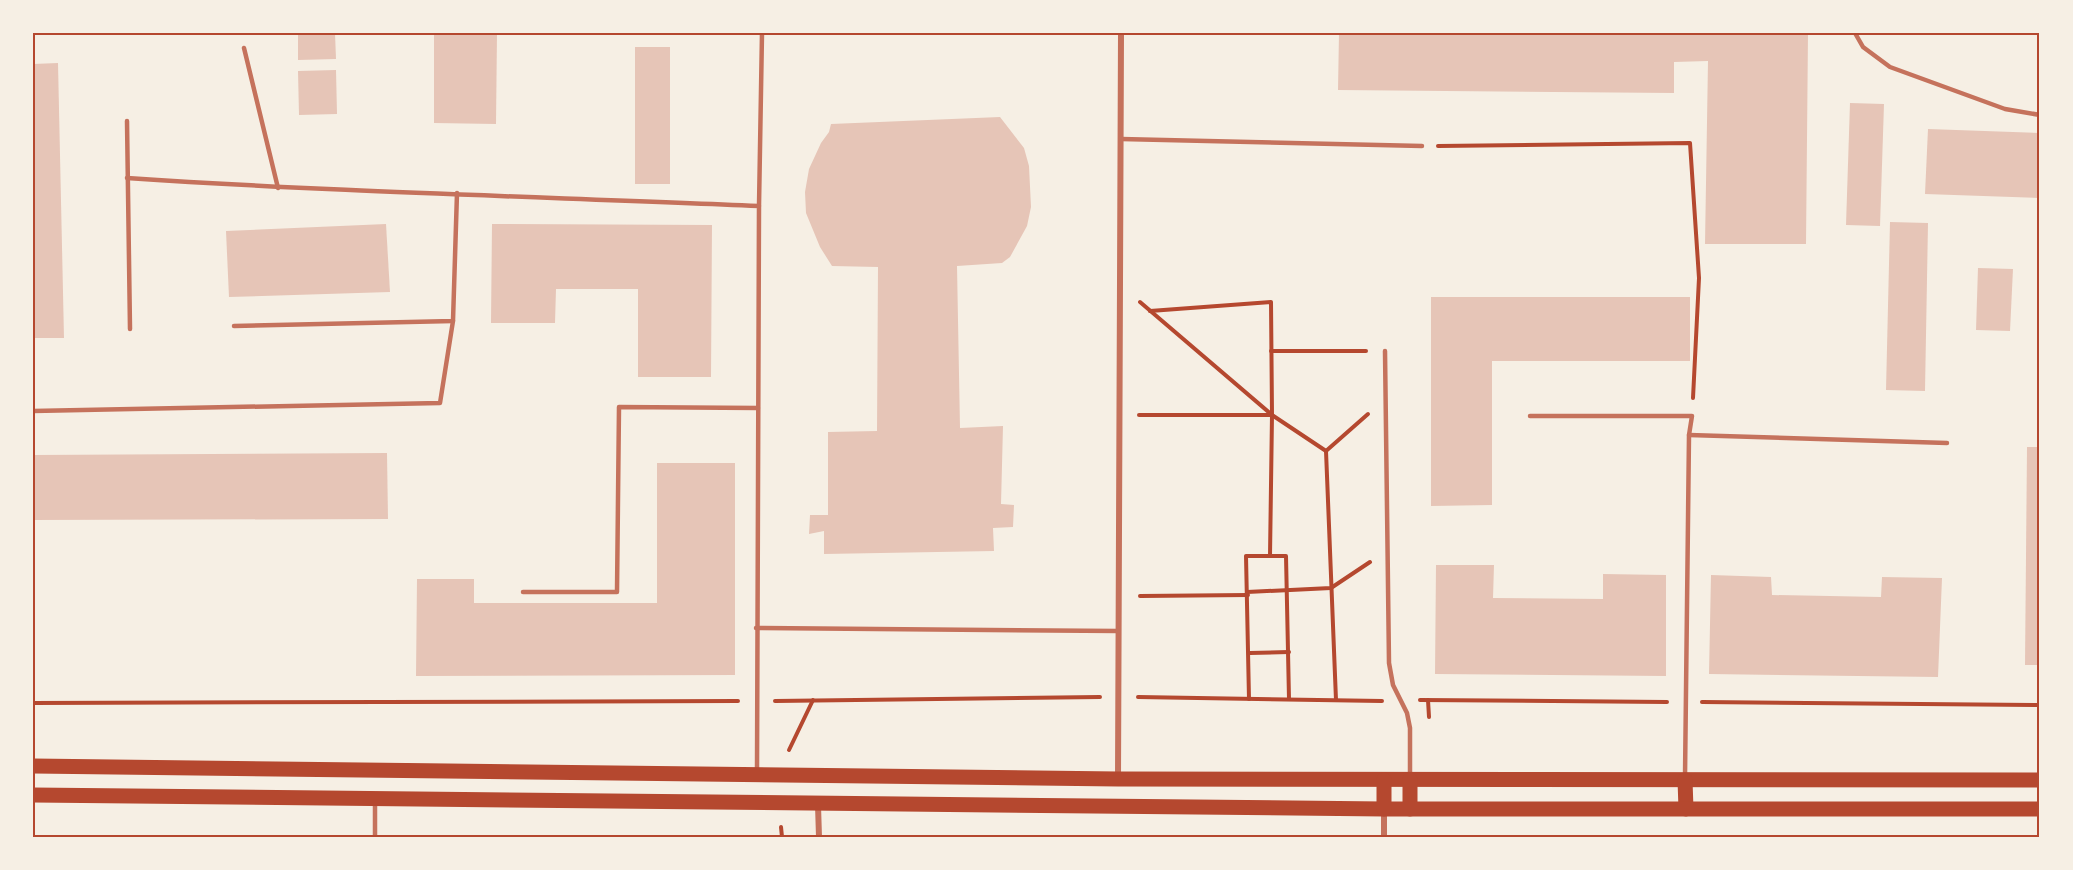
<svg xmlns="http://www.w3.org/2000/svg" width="2073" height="870" viewBox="0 0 2073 870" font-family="Arial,sans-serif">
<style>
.building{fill:#e6c5b7}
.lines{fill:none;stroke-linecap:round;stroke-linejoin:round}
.path{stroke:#b5482f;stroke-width:4}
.service{stroke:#c5725c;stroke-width:4.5}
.minor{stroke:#c5725c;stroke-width:6}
.primary{stroke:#b5482f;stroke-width:15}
.neatline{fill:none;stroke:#b5482f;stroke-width:2}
</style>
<rect width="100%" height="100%" fill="#f6efe4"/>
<g class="building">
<path d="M 298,33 L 335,33 L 336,59 L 298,60 Z"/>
<path d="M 434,33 L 497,33 L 496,124 L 434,123 Z"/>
<path d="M 1339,33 L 1808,33 L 1806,244 L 1705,244 L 1708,61 L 1674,62 L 1674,93 L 1338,90 Z"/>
<rect x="635" y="47" width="35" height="137"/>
<path d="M 58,63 L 64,338 L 33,338 L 33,64 Z"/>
<path d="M 336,70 L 337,114 L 299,115 L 298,71 Z"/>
<path d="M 1850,103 L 1884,104 L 1880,226 L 1846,225 Z"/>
<path d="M 1000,117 L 1024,148 L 1029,166 L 1031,207 L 1027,226 L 1010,257 L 1002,263 L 957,266 L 960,428 L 1003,426 L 1001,504 L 1014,505 L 1013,527 L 993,528 L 994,551 L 824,554 L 824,531 L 809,534 L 810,515 L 828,515 L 828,432 L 877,431 L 878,267 L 832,266 L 820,247 L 806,213 L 805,192 L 809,169 L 821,143 L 829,132 L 831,124 Z"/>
<path d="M 1928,129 L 2040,133 L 2040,198 L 1925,194 Z"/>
<path d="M 1890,222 L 1928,223 L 1925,391 L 1886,390 Z"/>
<path d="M 386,224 L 390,292 L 229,297 L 226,231 Z"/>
<path d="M 492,224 L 712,225 L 711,377 L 638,377 L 638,289 L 556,289 L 555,323 L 491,323 Z"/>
<path d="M 1978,268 L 2013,269 L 2010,331 L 1976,330 Z"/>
<path d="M 1431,297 L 1690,297 L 1690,361 L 1492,361 L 1492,505 L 1431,506 Z"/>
<path d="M 2027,447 L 2040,447 L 2040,665 L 2025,665 Z"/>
<path d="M 387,453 L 388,519 L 33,520 L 33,455 Z"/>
<path d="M 657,463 L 735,463 L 735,675 L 416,676 L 417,579 L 474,579 L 474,603 L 657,603 Z"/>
<path d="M 1436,565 L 1494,565 L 1493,598 L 1603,599 L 1603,574 L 1666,575 L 1666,676 L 1435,674 Z"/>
<path d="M 1711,575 L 1771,577 L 1772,595 L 1881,597 L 1882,577 L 1942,578 L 1938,677 L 1709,674 Z"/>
</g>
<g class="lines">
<g class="path">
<path d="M 1438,146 L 1690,143 L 1699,278 L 1693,398"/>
<path d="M 1140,302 L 1272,415 L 1326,451"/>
<path d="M 1150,311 L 1271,302 L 1272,415 L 1270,556"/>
<path d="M 1271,351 L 1366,351"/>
<path d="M 1139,415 L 1271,415"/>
<path d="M 1326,451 L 1336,700"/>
<path d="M 1326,451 L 1368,414"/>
<path d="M 1247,592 L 1331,588 L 1370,562"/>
<path d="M 1140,596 L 1248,595"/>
<path d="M 1250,653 L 1289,652"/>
<path d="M 1138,697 L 1382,701"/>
<path d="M 1249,699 L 1246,556 L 1286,556 L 1289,699"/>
<path d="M 1420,700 L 1667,702"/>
<path d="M 1428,700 L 1429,717"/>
<path d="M 775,701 L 1100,697"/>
<path d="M 1702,702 L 2040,705"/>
<path d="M 33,703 L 738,701"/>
<path d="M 789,750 L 813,700"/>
<path d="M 781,827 L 782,837"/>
</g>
<g class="service">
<path d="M 1855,33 L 1863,47 L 1890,67 L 2005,109 L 2040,115"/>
<path d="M 244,48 L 278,188"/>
<path d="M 127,121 L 130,329"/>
<path d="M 1121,139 L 1422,146"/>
<path d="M 127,178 C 337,192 548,197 759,206 L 757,772"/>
<path d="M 759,206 L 762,33"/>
<path d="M 234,326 L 453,321 L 457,193"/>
<path d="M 1385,351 L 1389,663 L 1393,685 L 1407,713 L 1410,728 L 1410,777"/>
<path d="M 33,411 L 440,403 L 453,321"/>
<path d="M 1530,416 L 1692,416 L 1689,435 L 1685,777"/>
<path d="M 1689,435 L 1947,443"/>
<path d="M 523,592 L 617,592 L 619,407 L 758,408"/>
<path d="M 756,628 L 1118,631"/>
<path d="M 375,837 L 375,801"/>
</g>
<g class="minor">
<path d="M 1118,778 L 1121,33"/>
<path d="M 818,805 L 819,837"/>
<path d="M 1384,810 L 1384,837"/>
</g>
<g class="primary">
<path d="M 33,766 L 1118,779 L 2040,780"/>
<path d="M 1410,780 L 1410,809"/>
<path d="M 1685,780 L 1686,809"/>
<path d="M 33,795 L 1384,809 L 2040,809"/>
<path d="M 1384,809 L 1384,780"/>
</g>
</g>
<rect width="2073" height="870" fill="none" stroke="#f6efe4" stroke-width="69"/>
<rect x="34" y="34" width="2004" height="802" class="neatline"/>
</svg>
